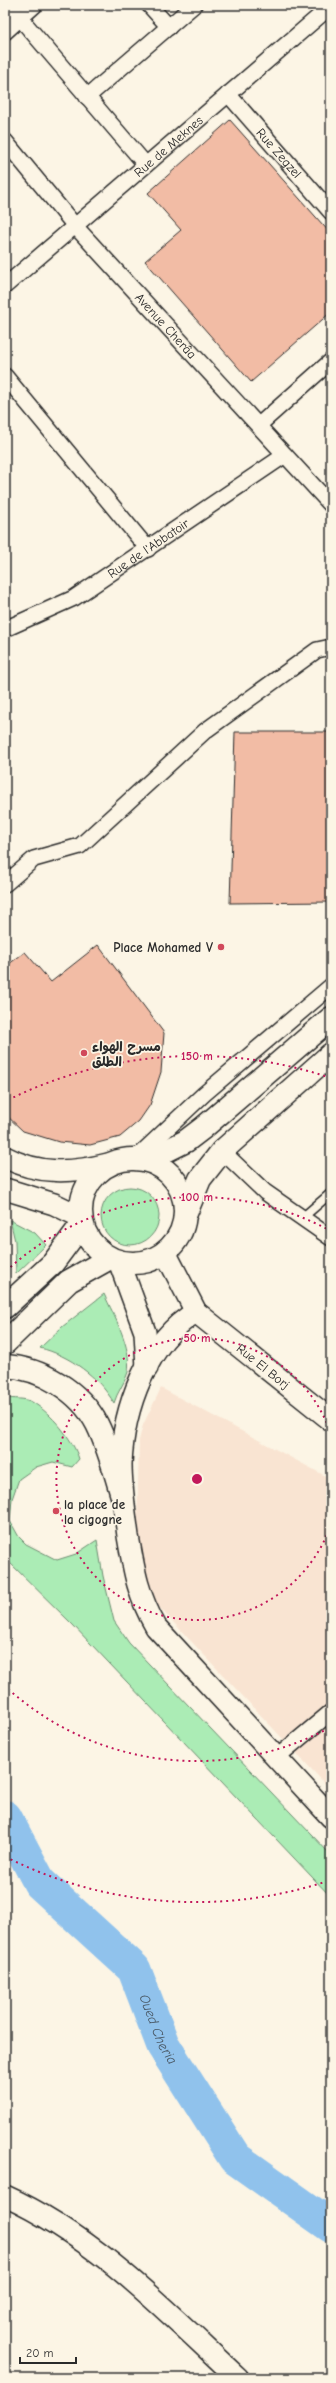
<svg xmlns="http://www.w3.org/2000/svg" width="336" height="2383" viewBox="0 0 336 2383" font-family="'Comic Neue','Playpen Sans Arabic',sans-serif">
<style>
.built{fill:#f9e4d2}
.green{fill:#abecb5;stroke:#6b8c70}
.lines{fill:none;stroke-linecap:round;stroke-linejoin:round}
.river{stroke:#90c2ec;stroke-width:34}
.building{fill:#f2bca5;stroke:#2b2b2b}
.lane-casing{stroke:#2b2b2b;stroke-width:11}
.street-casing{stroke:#2b2b2b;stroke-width:18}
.secondary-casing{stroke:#2b2b2b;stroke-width:24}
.highway-casing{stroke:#2b2b2b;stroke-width:25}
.lane{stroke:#fcf5e5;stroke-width:8}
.street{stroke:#fcf5e5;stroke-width:15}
.secondary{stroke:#fcf5e5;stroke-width:21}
.highway{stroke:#fcf5e5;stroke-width:22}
.ring{fill:none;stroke:#c2185b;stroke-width:2;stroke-dasharray:2 4}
.poi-dot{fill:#d1495b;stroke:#fcf5e5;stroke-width:1.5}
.labels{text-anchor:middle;stroke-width:3.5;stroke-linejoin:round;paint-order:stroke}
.street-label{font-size:13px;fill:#2b2b2b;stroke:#fcf5e5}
.poi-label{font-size:13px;font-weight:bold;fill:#2b2b2b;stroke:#fcf5e5;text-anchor:start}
.water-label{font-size:14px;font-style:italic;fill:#495865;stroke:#fcf5e5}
.centre{fill:#c2185b;stroke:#fcf5e5;stroke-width:2}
.ring-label{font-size:12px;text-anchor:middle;font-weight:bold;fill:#c2185b;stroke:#fcf5e5;stroke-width:3.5;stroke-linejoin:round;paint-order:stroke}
</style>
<rect width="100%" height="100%" fill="#fcf5e5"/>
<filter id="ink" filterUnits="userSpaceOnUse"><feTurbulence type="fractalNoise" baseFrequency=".025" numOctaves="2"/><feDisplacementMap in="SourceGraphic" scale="8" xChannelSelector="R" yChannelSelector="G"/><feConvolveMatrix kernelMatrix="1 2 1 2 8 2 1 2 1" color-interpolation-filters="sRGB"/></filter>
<g filter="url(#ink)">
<path class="built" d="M 161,1388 L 331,1479 L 331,1790 L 158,1606 L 147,1584 L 137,1531 L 139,1440 L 143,1425 Z"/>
<g class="green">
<circle cx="130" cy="1216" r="29"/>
<path d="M 10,1220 L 35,1233 L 46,1245 L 16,1274 L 15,1241 Z"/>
<path d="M 104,1294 C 114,1316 132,1347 128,1372 C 125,1383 117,1392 114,1403 C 99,1377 69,1355 40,1348 L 62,1327 Z"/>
<path d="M 5,1398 C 13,1399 26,1398 32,1402 C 51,1413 73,1439 79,1459 L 72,1467 L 53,1462 L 36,1467 L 19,1479 L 12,1499 L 10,1521 L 19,1537 L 26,1544 L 57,1560 L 76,1554 L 97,1540 L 103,1576 L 114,1621 L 129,1643 L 331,1855 L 331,1897 L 72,1624 L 5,1558 Z"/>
</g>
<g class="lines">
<path class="river" id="s1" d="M 5,1817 L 40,1883 L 134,1969 L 163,2045 L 235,2158 L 331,2226"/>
</g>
<g class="building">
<path d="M 230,120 L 331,234 L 331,312 L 251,382 L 145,261 L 181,230 L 148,193 Z"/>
<path d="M 235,732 L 331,732 L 331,902 L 230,903 Z"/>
<path d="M 98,945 L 164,1033 L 161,1072 L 150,1105 L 139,1121 L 120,1137 L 90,1145 L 59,1142 L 23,1131 L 5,1114 L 5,967 L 25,952 L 51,982 Z"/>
</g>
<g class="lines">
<defs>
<path id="lane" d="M 302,1218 L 331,1193"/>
<g id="street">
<path d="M 9,5 L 146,165"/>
<path d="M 149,5 L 169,27"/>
<path d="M 5,32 L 35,5"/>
<path id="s2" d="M 228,94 L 331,212"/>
<path d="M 87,97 L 194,5"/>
<path id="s3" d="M 5,141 L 75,226 L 331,505"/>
<path id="s4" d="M 5,286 L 331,6"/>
<path d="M 5,376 L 148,549"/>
<path d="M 259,425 L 331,361"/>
<path id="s5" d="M 5,629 L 74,598 L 285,455"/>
<path d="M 5,884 L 34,859 L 80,846 L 205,731 L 317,650 L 331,647"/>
<path d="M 222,1151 L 265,1192 L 331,1238"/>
<path d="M 136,1158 L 204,1094 L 331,986"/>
<path d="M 276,1758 L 331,1712"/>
</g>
<g id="secondary">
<path d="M 5,1157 C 38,1175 73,1173 108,1164"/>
<path d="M 5,1189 L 54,1204 L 81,1217"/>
<path id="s6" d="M 165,1252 L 196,1312 L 331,1420"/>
<path d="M 119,1261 L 145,1332 L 147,1368"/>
<path d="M 196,1312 C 147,1341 123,1409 121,1464 C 121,1488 125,1512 128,1536 C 134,1571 138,1596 156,1627 L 331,1817"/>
<path d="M 5,2196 C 96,2237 166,2311 238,2378"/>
</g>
<g id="highway">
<circle cx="133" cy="1211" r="52"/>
<path d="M 148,1160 L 186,1141 L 203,1128 L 331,1018"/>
<path d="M 186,1213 L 200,1179 L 222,1151 L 331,1054"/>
<path d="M 5,1307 L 53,1263 L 82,1224"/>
<path d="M 5,1343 L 69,1281 L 110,1258"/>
<path d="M 5,1366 C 41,1368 80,1391 97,1424 C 108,1446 115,1472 122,1496"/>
</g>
</defs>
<use href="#lane" class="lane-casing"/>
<use href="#street" class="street-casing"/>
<use href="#secondary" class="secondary-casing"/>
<use href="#highway" class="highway-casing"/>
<use href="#lane" class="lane"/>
<use href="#street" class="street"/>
<use href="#secondary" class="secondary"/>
<use href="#highway" class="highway"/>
</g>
</g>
<g class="ring">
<path d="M331 1524A141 141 0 1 1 331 1434"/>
<path d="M329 1728A282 282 0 0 1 6 1687M6 1271A282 282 0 0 1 329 1230"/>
<path d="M328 1881A423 423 0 0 1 8 1858M8 1100A423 423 0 0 1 328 1077"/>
</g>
<g class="poi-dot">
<circle cx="221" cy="947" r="4"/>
<circle cx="84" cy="1053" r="4"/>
<circle cx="56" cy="1511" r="4"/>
</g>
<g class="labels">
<g class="street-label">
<text dy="5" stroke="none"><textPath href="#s4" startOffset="215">Rue de Meknes</textPath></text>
<text dy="5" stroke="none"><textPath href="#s2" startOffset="78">Rue Zegzel</textPath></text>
<text dy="5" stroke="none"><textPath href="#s3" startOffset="245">Avenue Cherâa</textPath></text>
<text dy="5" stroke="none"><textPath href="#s5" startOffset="165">Rue de l'Abbatoir</textPath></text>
<text dy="5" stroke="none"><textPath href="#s6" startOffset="154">Rue El Borj</textPath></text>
</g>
<g class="poi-label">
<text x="213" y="952" text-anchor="end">Place Mohamed V</text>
<text x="92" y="1051">مسرح الهواء<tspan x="92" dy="15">الطلق</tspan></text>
<text x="64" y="1509">la place de<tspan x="64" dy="15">la cigogne</tspan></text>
</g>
<g class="water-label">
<text dy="5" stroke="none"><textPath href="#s1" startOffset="267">Oued Cheria</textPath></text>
</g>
</g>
<circle cx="197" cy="1479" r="6" class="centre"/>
<g class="ring-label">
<text x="197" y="1060">150 m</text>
<text x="197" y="1201">100 m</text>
<text x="197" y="1342">50 m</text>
</g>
<rect width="336" height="2383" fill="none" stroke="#fcf5e5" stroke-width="20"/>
<rect x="10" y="10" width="316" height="2363" fill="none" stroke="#2b2b2b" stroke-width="1.5" filter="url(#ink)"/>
<path d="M20 2357v6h56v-6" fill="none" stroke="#2b2b2b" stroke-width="2"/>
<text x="26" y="2357" font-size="12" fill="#2b2b2b" stroke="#fcf5e5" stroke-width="3" paint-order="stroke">20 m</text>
</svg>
